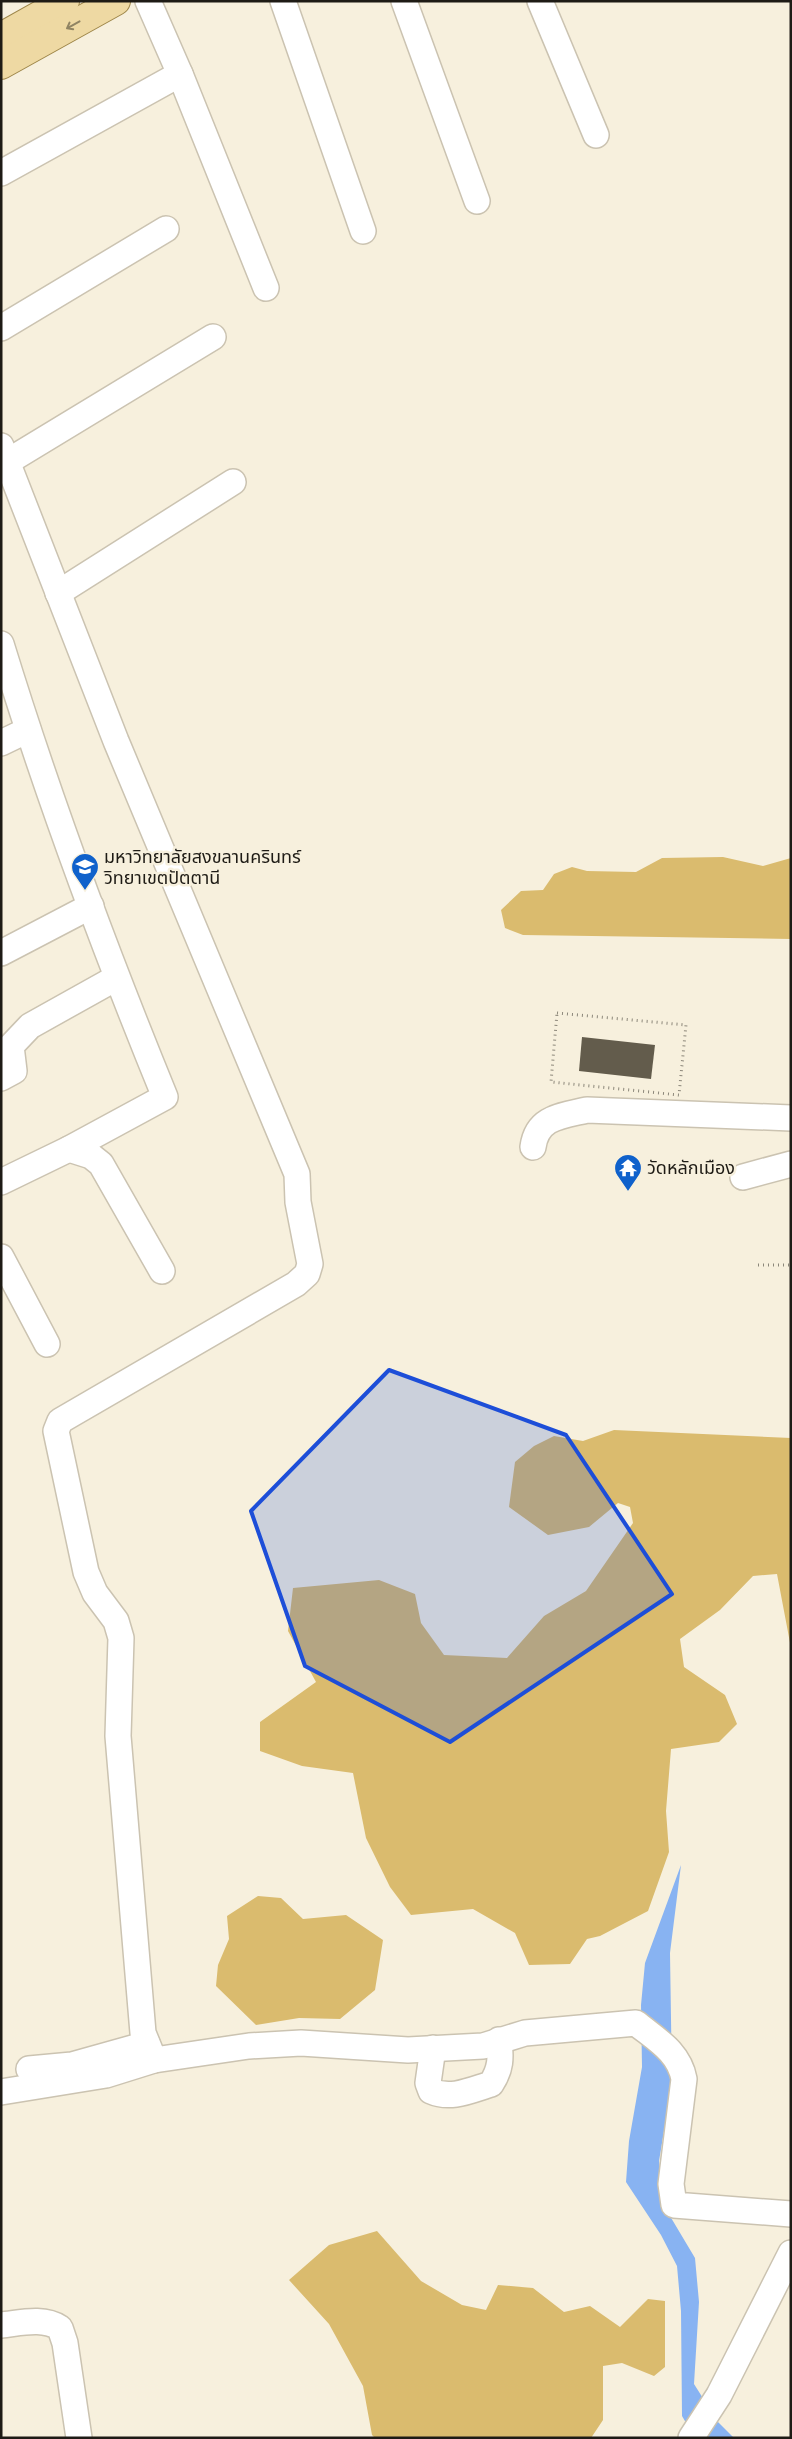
<svg xmlns="http://www.w3.org/2000/svg" width="792" height="2439" viewBox="0 0 792 2439" font-family="Jost,'Noto Sans Thai',sans-serif">
<style>
.forest{fill:#dabb6e}
.water{fill:#88b3f2}
.building{fill:#635c4c}
.lines{fill:none;stroke-linecap:round;stroke-linejoin:round}
.minor-casing{stroke:#cbc3b1;stroke-width:28}
.major-casing{stroke:#9e8649;stroke-width:30}
.path{stroke:#8c877a;stroke-width:3;stroke-dasharray:1 4;stroke-linecap:butt}
.minor{stroke:#fff;stroke-width:25}
.major{stroke:#eed9a3;stroke-width:28}
.oneway{stroke:#908463}
.marked{fill:#1d4ed8;fill-opacity:0.2;stroke:#1d4ed8;stroke-width:4;stroke-linejoin:round}
.labels{text-anchor:middle;stroke-width:5;stroke-linejoin:round;paint-order:stroke}
.poi-label{font-size:18px;fill:#1e1b15;stroke:#f7f0dd;text-anchor:start}
</style>
<rect width="100%" height="100%" fill="#f7f0dd"/>
<g class="forest">
<path d="M 723,857 L 763,866 L 791,858 L 791,939 L 523,935 L 505,928 L 501,910 L 521,891 L 543,890 L 554,874 L 572,867 L 587,871 L 636,872 L 662,858 Z"/>
<path d="M 614,1430 L 791,1438 L 791,1648 L 777,1574 L 753,1576 L 720,1610 L 680,1639 L 684,1667 L 725,1695 L 737,1724 L 719,1742 L 671,1749 L 666,1811 L 669,1852 L 648,1911 L 600,1936 L 587,1939 L 570,1964 L 529,1965 L 515,1933 L 473,1909 L 411,1915 L 390,1887 L 366,1838 L 353,1773 L 302,1766 L 260,1751 L 260,1722 L 316,1682 L 288,1631 L 293,1588 L 379,1580 L 415,1594 L 421,1623 L 444,1655 L 507,1658 L 544,1616 L 586,1591 L 633,1523 L 630,1507 L 618,1503 L 589,1527 L 548,1535 L 509,1507 L 515,1462 L 534,1446 L 554,1436 L 583,1441 Z"/>
<path d="M 258,1896 L 281,1898 L 303,1919 L 346,1915 L 383,1940 L 375,1990 L 340,2019 L 299,2018 L 256,2025 L 216,1986 L 218,1965 L 229,1939 L 227,1916 Z"/>
<path d="M 377,2231 L 421,2281 L 462,2305 L 486,2310 L 498,2285 L 533,2288 L 564,2312 L 590,2306 L 620,2327 L 648,2299 L 665,2301 L 665,2367 L 654,2376 L 622,2363 L 603,2366 L 603,2420 L 591,2438 L 375,2438 L 372,2435 L 363,2386 L 329,2324 L 289,2280 L 329,2245 Z"/>
</g>
<path class="water" d="M 681,1865 L 670,1953 L 672,2083 L 659,2161 L 664,2206 L 695,2258 L 699,2302 L 694,2384 L 718,2422 L 734,2438 L 695,2438 L 682,2416 L 681,2311 L 677,2266 L 661,2235 L 626,2182 L 629,2141 L 642,2067 L 641,2005 L 645,1963 Z"/>
<path class="building" d="M 582,1037 L 655,1045 L 651,1079 L 579,1071 Z"/>
<g class="lines">
<defs>
<g id="minor">
<path d="M 148,1 L 180,74 L 266,288"/>
<path d="M 283,1 L 363,231"/>
<path d="M 404,1 L 477,201"/>
<path d="M 540,1 L 596,135"/>
<path d="M 1,173 L 180,74"/>
<path d="M 1,328 L 166,229"/>
<path d="M 1,446 L 116,741 L 297,1174 L 298,1202 L 310,1264 L 307,1274 L 296,1284 L 72,1414 L 60,1421 L 56,1431 L 86,1572 L 95,1593 L 116,1621 L 121,1638 L 118,1736 L 143,2033 L 154,2060 L 249,2046 L 301,2043 L 408,2050 L 483,2046 L 525,2033 L 636,2023 C 657,2040 679,2052 684,2079 L 671,2184 L 674,2205 L 791,2214"/>
<path d="M 7,462 L 213,337"/>
<path d="M 58,593 L 233,482"/>
<path d="M 1,644 C 48,797 104,948 165,1097 L 69,1149 L 1,1182"/>
<path d="M 1,743 L 28,730"/>
<path d="M 1,953 L 91,906"/>
<path d="M 1,1078 L 14,1071 L 11,1046 L 30,1026 L 116,978"/>
<path d="M 533,1147 C 537,1117 561,1116 587,1110 L 791,1118"/>
<path d="M 69,1149 L 91,1156 L 101,1164 L 162,1271"/>
<path d="M 743,1177 L 791,1164"/>
<path d="M 1,1257 L 47,1344"/>
<path d="M 433,2048 L 428,2083 L 431,2091 C 451,2100 471,2090 491,2084 C 501,2069 501,2058 499,2040"/>
<path d="M 29,2069 L 72,2065 L 147,2044"/>
<path d="M 1,2092 L 106,2075 L 154,2060"/>
<path d="M 1,2325 C 21,2323 43,2317 60,2328 L 65,2343 L 79,2438"/>
<path d="M 691,2438 L 719,2395 L 791,2253"/>
</g>
<g id="major">
<path d="M 1,37 L 65,1"/>
<path d="M 1,65 L 116,1"/>
</g>
</defs>
<use href="#minor" class="minor-casing"/>
<use href="#major" class="major-casing"/>
<g class="path">
<path d="M 557,1013 L 686,1025 L 679,1095 L 551,1082 Z"/>
<path d="M 758,1265 L 791,1265"/>
</g>
<use href="#minor" class="minor"/>
<use href="#major" class="major"/>
</g>
<defs><path id="oneway-shaft" d="M-6 0H5M1.5-3L5.5 0L1.5 3" fill="none" stroke-width="1.6" stroke-linecap="round" stroke-linejoin="round" transform="scale(1.25)"/></defs>
<use class="oneway" href="#oneway-shaft" transform="translate(73 25) rotate(151)"/>
<path class="marked" d="M 389,1370 L 566,1435 L 672,1594 L 450,1742 L 305,1666 L 251,1511 Z"/>
<defs>
<symbol id="university-pin" viewBox="-11 -11 22 30"><path d="M0 17L-7.5 6A9.5 9.5 0 1 1 7.5 6Z" fill="#0f61cb" stroke="#f7f0dd"/><path d="M0-5L7-2L0 1L-7-2ZM-4 1L0 2.5L4 1V4Q0 6-4 4Z" fill="#fff"/></symbol>
<symbol id="temple-pin" viewBox="-11 -11 22 30"><path d="M0 17L-7.5 6A9.5 9.5 0 1 1 7.5 6Z" fill="#0f61cb" stroke="#f7f0dd"/><path d="M0-6L5-2H3V0L6.5 2.5H4V6H1.5V3h-3V6H-4V2.5H-6.5L-3 0V-2H-5Z" fill="#fff"/></symbol>
</defs>
<g fill-rule="evenodd">
<use href="#university-pin" x="69" y="851" width="32" height="43"/>
<use href="#temple-pin" x="612" y="1152" width="32" height="43"/>
</g>
<g class="labels">
<g class="poi-label">
<text x="104" y="863">มหาวิทยาลัยสงขลานครินทร์<tspan x="104" dy="21">วิทยาเขตปัตตานี</tspan></text>
<text x="647" y="1174">วัดหลักเมือง</text>
</g>
</g>
<rect width="792" height="2439" fill="none" stroke="#1e1b15" stroke-width="5"/>
</svg>
